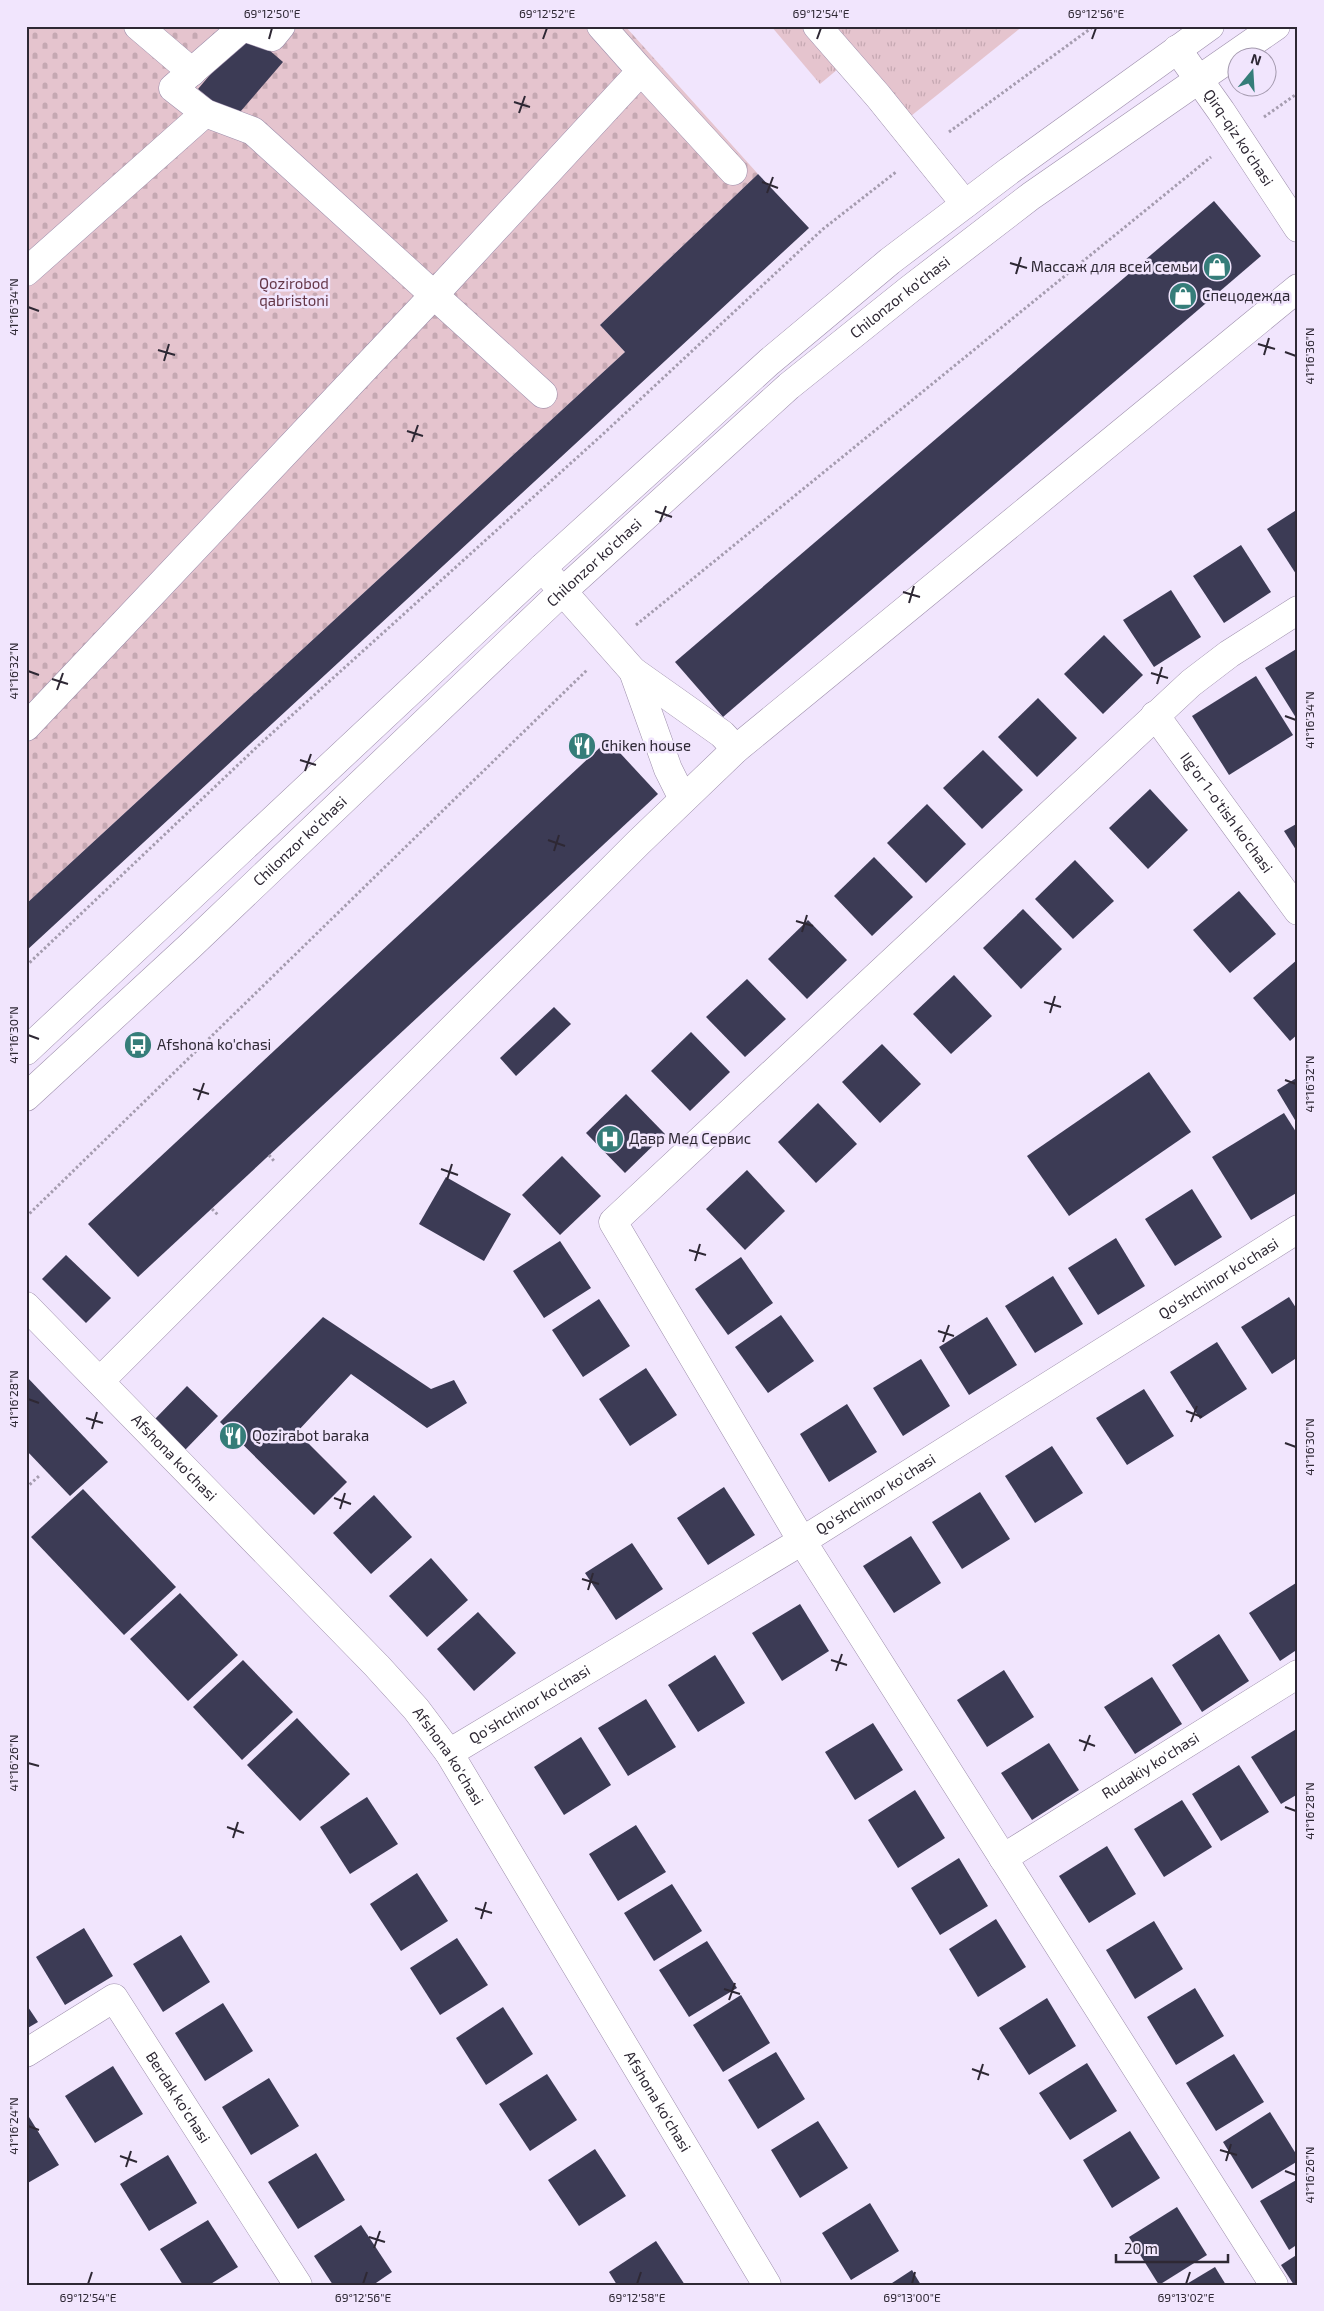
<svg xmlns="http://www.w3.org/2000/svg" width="1324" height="2311" viewBox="0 0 1324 2311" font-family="'Exo 2',sans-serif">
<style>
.grass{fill:url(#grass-tufts)}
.cemetery{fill:url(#cemetery-stones)}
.building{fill:#3c3b55}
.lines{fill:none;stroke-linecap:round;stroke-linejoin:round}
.minor-casing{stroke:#9d8eab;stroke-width:29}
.major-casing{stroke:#9d8eab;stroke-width:29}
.path{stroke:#a59caf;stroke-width:3;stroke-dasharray:2.5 2.5;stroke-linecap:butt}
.minor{stroke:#fff;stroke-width:28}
.major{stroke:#fff;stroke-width:28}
.ticks{fill:none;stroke:#2e2834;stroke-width:2}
.labels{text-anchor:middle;stroke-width:5;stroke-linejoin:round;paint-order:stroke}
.street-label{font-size:15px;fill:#2e2834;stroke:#f1e5fd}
.poi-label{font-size:15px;fill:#2e2834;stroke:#f1e5fd;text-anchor:start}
.park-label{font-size:15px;fill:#653748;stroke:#f1e5fd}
.neatline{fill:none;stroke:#2e2834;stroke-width:2}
.ticks-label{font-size:12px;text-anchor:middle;fill:#2e2834}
</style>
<defs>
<pattern id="grass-tufts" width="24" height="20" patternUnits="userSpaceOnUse" patternTransform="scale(1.25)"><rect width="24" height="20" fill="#e5c4ce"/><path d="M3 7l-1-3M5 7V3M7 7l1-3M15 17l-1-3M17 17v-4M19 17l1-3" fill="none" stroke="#c5a8b2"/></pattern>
<pattern id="cemetery-stones" width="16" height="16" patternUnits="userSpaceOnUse" patternTransform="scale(1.25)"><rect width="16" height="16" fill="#e5c4ce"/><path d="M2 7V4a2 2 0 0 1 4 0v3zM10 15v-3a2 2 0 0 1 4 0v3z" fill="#c5a8b2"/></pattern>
</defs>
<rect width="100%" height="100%" fill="#f1e5fd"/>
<g class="grass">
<path d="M 771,26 L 802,26 L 838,69 L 820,84 Z"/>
<path d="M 828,26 L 1023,26 L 906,120 Z"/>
</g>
<path class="cemetery" d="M 26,26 L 625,26 L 758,174 L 600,325 L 625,352 L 26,904 Z"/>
<g class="building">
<path d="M 247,31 L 283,62 L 234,119 L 198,89 Z"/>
<path d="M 758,174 L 809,228 L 26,951 L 26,904 L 625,352 L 600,325 Z"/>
<path d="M 1214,201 L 1261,256 L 723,717 L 675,662 Z"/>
<path d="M 1298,509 L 1298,577 L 1267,529 Z"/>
<path d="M 1241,545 L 1271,592 L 1224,623 L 1193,576 Z"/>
<path d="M 1171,590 L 1201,637 L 1154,667 L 1123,620 Z"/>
<path d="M 1104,635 L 1143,675 L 1103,714 L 1064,674 Z"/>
<path d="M 1298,648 L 1298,721 L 1265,668 Z"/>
<path d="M 1256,676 L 1293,735 L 1229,775 L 1192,716 Z"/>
<path d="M 1038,698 L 1077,738 L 1037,777 L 998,737 Z"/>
<path d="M 608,740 L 658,794 L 138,1277 L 88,1224 Z"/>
<path d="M 983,750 L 1023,790 L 982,829 L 943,788 Z"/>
<path d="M 1150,789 L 1188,830 L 1148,869 L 1109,828 Z"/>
<path d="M 927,804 L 966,844 L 926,883 L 887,843 Z"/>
<path d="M 1298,823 L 1298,853 L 1284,831 Z"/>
<path d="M 874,857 L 913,897 L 872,936 L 834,896 Z"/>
<path d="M 1075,860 L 1114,901 L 1073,939 L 1035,899 Z"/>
<path d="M 1239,891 L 1276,934 L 1230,973 L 1193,930 Z"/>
<path d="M 1023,909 L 1062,949 L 1021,989 L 983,948 Z"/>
<path d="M 808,920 L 847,960 L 807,999 L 768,959 Z"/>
<path d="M 1298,959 L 1298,1034 L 1290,1041 L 1253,998 Z"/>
<path d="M 954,975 L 992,1016 L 951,1054 L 913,1014 Z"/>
<path d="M 747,979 L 786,1019 L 745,1057 L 706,1017 Z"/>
<path d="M 554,1007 L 571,1024 L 516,1076 L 500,1058 Z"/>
<path d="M 691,1032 L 730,1072 L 690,1111 L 651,1071 Z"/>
<path d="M 882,1044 L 921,1084 L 880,1123 L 842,1082 Z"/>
<path d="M 1149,1072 L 1191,1132 L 1069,1216 L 1027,1156 Z"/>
<path d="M 1298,1077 L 1298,1125 L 1277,1090 Z"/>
<path d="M 626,1094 L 665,1134 L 625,1173 L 586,1133 Z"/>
<path d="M 818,1103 L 857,1144 L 816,1183 L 778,1142 Z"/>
<path d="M 1284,1113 L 1298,1135 L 1298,1192 L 1251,1220 L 1212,1157 Z"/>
<path d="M 562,1156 L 601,1196 L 560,1235 L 522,1195 Z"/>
<path d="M 747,1170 L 785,1211 L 745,1250 L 706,1209 Z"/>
<path d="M 446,1177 L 511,1214 L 484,1261 L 419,1224 Z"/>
<path d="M 1192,1189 L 1222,1237 L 1175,1266 L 1145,1219 Z"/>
<path d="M 1116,1238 L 1145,1286 L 1098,1315 L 1068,1268 Z"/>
<path d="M 560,1241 L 591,1288 L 544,1318 L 513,1271 Z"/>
<path d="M 66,1255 L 111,1298 L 86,1323 L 42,1279 Z"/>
<path d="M 741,1257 L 773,1303 L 728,1335 L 695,1289 Z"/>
<path d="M 1053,1276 L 1083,1324 L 1035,1353 L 1005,1306 Z"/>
<path d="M 1289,1297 L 1298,1311 L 1298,1357 L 1272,1374 L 1241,1327 Z"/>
<path d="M 599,1299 L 630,1346 L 583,1377 L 552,1330 Z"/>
<path d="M 781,1315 L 814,1361 L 768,1393 L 735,1347 Z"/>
<path d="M 323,1317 L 431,1389 L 454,1380 L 467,1403 L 427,1428 L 351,1374 L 297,1432 L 347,1482 L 314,1515 L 220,1422 Z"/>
<path d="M 987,1317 L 1017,1365 L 969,1395 L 939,1347 Z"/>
<path d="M 1217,1342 L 1247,1389 L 1200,1419 L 1170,1372 Z"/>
<path d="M 921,1359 L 950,1406 L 903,1436 L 873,1388 Z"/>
<path d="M 646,1368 L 677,1415 L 630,1446 L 599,1399 Z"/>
<path d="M 26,1376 L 108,1462 L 70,1496 L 26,1450 Z"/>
<path d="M 187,1386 L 218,1416 L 185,1450 L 154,1420 Z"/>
<path d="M 1144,1389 L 1174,1436 L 1127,1465 L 1096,1418 Z"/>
<path d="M 847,1404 L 877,1452 L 829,1482 L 800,1434 Z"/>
<path d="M 1052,1446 L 1083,1493 L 1035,1523 L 1005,1476 Z"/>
<path d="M 724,1487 L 755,1535 L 708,1565 L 677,1518 Z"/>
<path d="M 83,1489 L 176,1587 L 124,1635 L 31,1537 Z"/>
<path d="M 980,1492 L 1010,1539 L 962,1569 L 932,1522 Z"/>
<path d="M 374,1495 L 412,1537 L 371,1574 L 333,1533 Z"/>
<path d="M 911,1536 L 941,1583 L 894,1613 L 863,1566 Z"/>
<path d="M 632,1543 L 663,1589 L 616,1620 L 585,1573 Z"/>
<path d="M 431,1558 L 468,1600 L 427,1637 L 389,1596 Z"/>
<path d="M 1296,1583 L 1298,1649 L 1280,1661 L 1249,1613 Z"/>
<path d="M 180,1593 L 238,1655 L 188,1701 L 130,1639 Z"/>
<path d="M 800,1604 L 829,1651 L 782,1681 L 752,1633 Z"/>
<path d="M 478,1612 L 516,1653 L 474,1691 L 437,1649 Z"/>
<path d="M 1219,1634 L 1249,1681 L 1202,1712 L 1172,1665 Z"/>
<path d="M 715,1655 L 745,1703 L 698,1732 L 668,1685 Z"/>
<path d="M 243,1660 L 293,1712 L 242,1760 L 193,1707 Z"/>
<path d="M 1004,1670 L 1034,1717 L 987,1747 L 957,1700 Z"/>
<path d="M 1152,1677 L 1182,1724 L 1135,1754 L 1104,1707 Z"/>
<path d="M 646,1699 L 676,1747 L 628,1776 L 598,1728 Z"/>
<path d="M 297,1718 L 350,1774 L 300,1821 L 247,1765 Z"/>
<path d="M 873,1723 L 903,1770 L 855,1800 L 825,1752 Z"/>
<path d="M 1298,1728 L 1298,1794 L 1281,1804 L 1251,1757 Z"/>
<path d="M 581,1737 L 611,1785 L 564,1815 L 534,1767 Z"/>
<path d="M 1049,1743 L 1079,1790 L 1032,1820 L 1001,1773 Z"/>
<path d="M 1239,1765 L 1269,1812 L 1221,1841 L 1192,1794 Z"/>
<path d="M 915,1790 L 945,1838 L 898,1868 L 868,1820 Z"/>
<path d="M 367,1797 L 398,1844 L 350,1874 L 320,1827 Z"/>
<path d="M 1182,1800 L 1212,1847 L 1164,1877 L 1134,1829 Z"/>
<path d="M 636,1825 L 666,1872 L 618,1901 L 589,1854 Z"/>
<path d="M 1107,1846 L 1136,1894 L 1089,1923 L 1059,1876 Z"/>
<path d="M 959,1858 L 988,1906 L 940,1935 L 911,1888 Z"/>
<path d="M 417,1873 L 448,1921 L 401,1951 L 370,1904 Z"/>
<path d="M 672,1884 L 702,1931 L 654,1961 L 624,1913 Z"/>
<path d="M 996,1919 L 1026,1967 L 978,1997 L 949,1949 Z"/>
<path d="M 1154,1921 L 1183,1969 L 1135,1999 L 1106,1950 Z"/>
<path d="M 84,1928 L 113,1976 L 65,2005 L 36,1957 Z"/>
<path d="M 181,1935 L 210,1982 L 163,2012 L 133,1964 Z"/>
<path d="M 457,1938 L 488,1985 L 440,2015 L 410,1968 Z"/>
<path d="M 707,1941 L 737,1988 L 689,2017 L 659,1970 Z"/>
<path d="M 1195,1988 L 1224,2036 L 1176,2065 L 1147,2017 Z"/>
<path d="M 741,1995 L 770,2043 L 723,2072 L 693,2025 Z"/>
<path d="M 1047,1998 L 1076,2046 L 1029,2075 L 999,2028 Z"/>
<path d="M 223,2003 L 253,2051 L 205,2081 L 175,2033 Z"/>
<path d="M 26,2004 L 38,2022 L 26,2029 Z"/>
<path d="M 503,2007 L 533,2054 L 486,2085 L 456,2038 Z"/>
<path d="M 776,2052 L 805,2099 L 758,2129 L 728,2080 Z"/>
<path d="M 1234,2054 L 1264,2102 L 1216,2131 L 1186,2083 Z"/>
<path d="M 1087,2063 L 1117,2111 L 1070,2140 L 1039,2093 Z"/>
<path d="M 113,2066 L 143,2114 L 95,2143 L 65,2096 Z"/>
<path d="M 547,2074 L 577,2120 L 530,2151 L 499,2104 Z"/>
<path d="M 269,2078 L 299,2126 L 251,2155 L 222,2107 Z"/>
<path d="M 1270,2112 L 1298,2157 L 1298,2161 L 1252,2189 L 1223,2142 Z"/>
<path d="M 29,2117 L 59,2165 L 26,2184 L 26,2119 Z"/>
<path d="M 818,2121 L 848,2168 L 800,2198 L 771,2150 Z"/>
<path d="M 1130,2131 L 1160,2178 L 1112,2208 L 1083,2160 Z"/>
<path d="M 595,2149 L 626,2196 L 579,2226 L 548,2180 Z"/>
<path d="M 316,2153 L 345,2200 L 298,2229 L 268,2182 Z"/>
<path d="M 168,2155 L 197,2203 L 149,2231 L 120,2184 Z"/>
<path d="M 1298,2179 L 1298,2244 L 1289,2250 L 1260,2201 Z"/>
<path d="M 870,2203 L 899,2251 L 851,2280 L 822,2233 Z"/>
<path d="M 1177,2207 L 1207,2255 L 1159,2285 L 1129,2237 Z"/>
<path d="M 208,2220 L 238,2267 L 209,2285 L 183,2285 L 160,2249 Z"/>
<path d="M 361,2225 L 392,2272 L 373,2285 L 333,2285 L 314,2256 Z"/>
<path d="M 656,2241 L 685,2285 L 617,2285 L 609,2272 Z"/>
<path d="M 1298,2254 L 1298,2285 L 1294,2285 L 1281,2265 Z"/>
<path d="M 1215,2267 L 1226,2285 L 1185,2285 Z"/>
<path d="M 912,2270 L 921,2285 L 889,2285 Z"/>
</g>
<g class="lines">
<defs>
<g id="minor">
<path d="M 138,26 L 192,72"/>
<path d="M 281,26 L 272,37 L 243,27 L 173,88 L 205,113 L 253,131 L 543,394"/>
<path d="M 817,26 L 878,96 L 965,204"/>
<path id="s1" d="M 1177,49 L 1221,111 L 1298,228"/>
<path d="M 641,71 L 733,171"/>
<path d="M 26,272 L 205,113"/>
<path d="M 542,568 L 633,671 L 722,734 L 736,749"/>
<path d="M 633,671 L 668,769 L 683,799"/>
<path id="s2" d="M 1155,715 L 1298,911"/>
<path d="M 26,727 L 433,296 L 641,71 L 601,26"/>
<path id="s3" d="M 26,1306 L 377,1666 L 416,1709 L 449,1753 L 767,2285"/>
<path d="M 100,1381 L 638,843 L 736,749 L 1298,288"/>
<path id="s4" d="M 449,1753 L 802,1541 L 1298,1229"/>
<path id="s5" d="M 1003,1858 L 1298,1674"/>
<path id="s6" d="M 26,2053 L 114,1998 L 298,2285"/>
<path d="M 1274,2285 L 802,1541 L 613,1222 L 1191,683 L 1229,654 L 1298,610"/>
</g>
<g id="major">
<path d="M 26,1051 L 542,568 L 769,362 L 890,261 L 1009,171 L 1210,26"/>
<path id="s7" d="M 26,1097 L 190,946 L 563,591 L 789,386 L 910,289 L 1031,196 L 1276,26"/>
</g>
</defs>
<use href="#minor" class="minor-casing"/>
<use href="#major" class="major-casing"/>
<g class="path">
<path d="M 1264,117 L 1298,93"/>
<path d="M 949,132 L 1094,26"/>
<path d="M 636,625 L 1211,157"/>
<path d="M 26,966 L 259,745 L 602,435 L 823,229 L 896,172"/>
<path d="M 269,1155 L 274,1161"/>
<path d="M 212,1209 L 219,1216"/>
<path d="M 26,1217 L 587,670"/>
<path d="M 26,1488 L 39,1476"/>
</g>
<use href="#minor" class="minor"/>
<use href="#major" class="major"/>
</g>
<path class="ticks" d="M 269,39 L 272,28M 543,39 L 547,28M 817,39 L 821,28M 1092,39 L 1096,28M 514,102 L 530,107M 519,113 L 525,96M 762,182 L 778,188M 767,193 L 773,177M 1010,263 L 1027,268M 1016,274 L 1021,257M 28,307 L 39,311M 1258,344 L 1275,349M 158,350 L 175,355M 1285,352 L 1296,356M 1264,355 L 1269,338M 164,361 L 169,344M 407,431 L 423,436M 412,442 L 418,425M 655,511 L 672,517M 660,522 L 666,506M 903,592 L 920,597M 909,603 L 914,586M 28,671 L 39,675M 1151,673 L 1168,678M 52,679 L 68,684M 1157,684 L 1162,667M 57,690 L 63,673M 1285,716 L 1296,720M 300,760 L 316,765M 305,771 L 311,754M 548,840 L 565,846M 554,851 L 559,835M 796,921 L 813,926M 802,932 L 807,915M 1044,1002 L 1061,1007M 1050,1013 L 1055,996M 28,1035 L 39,1039M 1285,1080 L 1296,1084M 193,1089 L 209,1094M 198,1100 L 204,1083M 441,1169 L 458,1175M 447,1180 L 452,1164M 689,1250 L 706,1255M 695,1261 L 700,1244M 938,1331 L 954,1336M 943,1342 L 949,1325M 28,1399 L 39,1403M 1186,1411 L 1202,1417M 86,1418 L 103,1423M 1191,1422 L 1197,1406M 92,1429 L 97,1412M 1285,1443 L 1296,1447M 334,1498 L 351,1504M 340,1509 L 345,1493M 582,1579 L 599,1584M 588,1590 L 593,1573M 831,1660 L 847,1665M 836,1671 L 842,1654M 1079,1740 L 1095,1746M 1084,1751 L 1090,1735M 28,1763 L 39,1766M 1285,1807 L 1296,1811M 227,1827 L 244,1833M 233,1838 L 238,1822M 475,1908 L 492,1913M 481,1919 L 486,1902M 724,1989 L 740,1994M 729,2000 L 735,1983M 972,2069 L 989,2075M 978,2080 L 983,2064M 28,2126 L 39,2130M 1220,2150 L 1237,2155M 120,2156 L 137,2162M 1226,2161 L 1231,2144M 126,2167 L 131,2151M 1285,2171 L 1296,2175M 369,2237 L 385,2242M 374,2248 L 380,2231M 88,2284 L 92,2272M 363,2284 L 367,2272M 637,2284 L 641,2272M 912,2284 L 915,2272M 1186,2284 L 1190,2272"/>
<defs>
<symbol id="shop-disc" viewBox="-11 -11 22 22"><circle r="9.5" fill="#357d79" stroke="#f1e5fd"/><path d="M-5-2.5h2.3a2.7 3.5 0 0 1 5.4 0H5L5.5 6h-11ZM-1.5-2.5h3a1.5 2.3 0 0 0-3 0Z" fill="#fff"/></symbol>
<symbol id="restaurant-disc" viewBox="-11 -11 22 22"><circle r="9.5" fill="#357d79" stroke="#f1e5fd"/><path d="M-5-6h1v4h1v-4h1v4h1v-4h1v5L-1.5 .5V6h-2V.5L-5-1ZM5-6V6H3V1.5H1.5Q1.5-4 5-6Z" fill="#fff"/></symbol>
<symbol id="bus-disc" viewBox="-11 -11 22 22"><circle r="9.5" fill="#357d79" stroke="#f1e5fd"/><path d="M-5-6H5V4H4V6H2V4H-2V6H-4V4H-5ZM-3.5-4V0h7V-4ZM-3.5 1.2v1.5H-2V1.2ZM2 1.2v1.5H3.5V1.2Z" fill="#fff"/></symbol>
<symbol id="hospital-disc" viewBox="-11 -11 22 22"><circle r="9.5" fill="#357d79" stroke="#f1e5fd"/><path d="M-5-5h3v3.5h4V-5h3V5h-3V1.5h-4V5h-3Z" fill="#fff"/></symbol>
</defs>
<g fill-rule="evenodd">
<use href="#shop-disc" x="1201" y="251" width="32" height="32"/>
<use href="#shop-disc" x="1167" y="280" width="32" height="32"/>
<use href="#restaurant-disc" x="566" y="730" width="32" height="32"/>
<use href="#bus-disc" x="122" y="1029" width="32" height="32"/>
<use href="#hospital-disc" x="594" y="1123" width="32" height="32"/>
<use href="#restaurant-disc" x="217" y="1420" width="32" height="32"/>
</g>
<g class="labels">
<g class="street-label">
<text dy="5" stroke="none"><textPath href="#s1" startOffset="108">Qirq-qiz ko'chasi</textPath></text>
<text dy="5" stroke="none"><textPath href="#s7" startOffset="1185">Chilonzor ko'chasi</textPath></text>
<text dy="5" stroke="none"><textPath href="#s7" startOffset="780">Chilonzor ko'chasi</textPath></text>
<text dy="5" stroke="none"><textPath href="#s2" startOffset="121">Ilg'or 1-o'tish ko'chasi</textPath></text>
<text dy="5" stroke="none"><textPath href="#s7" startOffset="375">Chilonzor ko'chasi</textPath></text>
<text dy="5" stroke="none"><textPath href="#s4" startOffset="904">Qo'shchinor ko'chasi</textPath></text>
<text dy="5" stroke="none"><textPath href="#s3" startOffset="212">Afshona ko'chasi</textPath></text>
<text dy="5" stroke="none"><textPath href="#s4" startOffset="499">Qo'shchinor ko'chasi</textPath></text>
<text dy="5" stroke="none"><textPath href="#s4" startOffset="94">Qo'shchinor ko'chasi</textPath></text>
<text dy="5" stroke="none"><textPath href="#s3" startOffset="618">Afshona ko'chasi</textPath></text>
<text dy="5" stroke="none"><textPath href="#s5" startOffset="174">Rudakiy ko'chasi</textPath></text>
<text dy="5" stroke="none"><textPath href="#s6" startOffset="222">Berdak ko'chasi</textPath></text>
<text dy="5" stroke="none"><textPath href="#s3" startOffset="1022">Afshona ko'chasi</textPath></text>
</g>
<g class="poi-label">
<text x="1198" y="272" text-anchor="end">Массаж для всей семьи</text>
<text x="1202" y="301">Спецодежда</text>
<text x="601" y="751">Chiken house</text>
<text x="157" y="1050">Afshona ko'chasi</text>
<text x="629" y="1144">Давр Мед Сервис</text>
<text x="252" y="1441">Qozirabot baraka</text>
</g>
<g class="park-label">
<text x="294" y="289">Qozirobod<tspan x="294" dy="17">qabristoni</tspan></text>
</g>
</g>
<rect width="1324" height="2311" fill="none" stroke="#f1e5fd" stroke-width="55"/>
<g transform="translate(1252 72) rotate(18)"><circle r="24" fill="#f1e5fd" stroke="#a399ad"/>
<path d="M0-4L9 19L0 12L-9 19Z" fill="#357d79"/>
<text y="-8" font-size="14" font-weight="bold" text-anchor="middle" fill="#2e2834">N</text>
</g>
<path d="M1116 2254v8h112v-8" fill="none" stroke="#2e2834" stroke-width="2.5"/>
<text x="1124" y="2254" font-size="15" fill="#2e2834" stroke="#f1e5fd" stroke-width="4" paint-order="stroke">20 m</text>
<rect x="28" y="28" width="1268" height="2256" class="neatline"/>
<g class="ticks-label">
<text x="272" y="18">69°12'50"E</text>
<text x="547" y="18">69°12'52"E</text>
<text x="821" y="18">69°12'54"E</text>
<text x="1096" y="18">69°12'56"E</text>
<text transform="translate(14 307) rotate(-90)" y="4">41°16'34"N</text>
<text transform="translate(1310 356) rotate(-90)" y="4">41°16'36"N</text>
<text transform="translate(14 671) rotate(-90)" y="4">41°16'32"N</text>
<text transform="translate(1310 720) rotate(-90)" y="4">41°16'34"N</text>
<text transform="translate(14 1035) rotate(-90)" y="4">41°16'30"N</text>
<text transform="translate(1310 1084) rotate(-90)" y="4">41°16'32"N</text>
<text transform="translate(14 1399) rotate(-90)" y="4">41°16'28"N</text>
<text transform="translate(1310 1447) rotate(-90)" y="4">41°16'30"N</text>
<text transform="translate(14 1763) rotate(-90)" y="4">41°16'26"N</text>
<text transform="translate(1310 1811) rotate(-90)" y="4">41°16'28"N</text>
<text transform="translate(14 2126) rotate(-90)" y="4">41°16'24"N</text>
<text transform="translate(1310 2175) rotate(-90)" y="4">41°16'26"N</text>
<text x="88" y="2302">69°12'54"E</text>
<text x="363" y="2302">69°12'56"E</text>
<text x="637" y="2302">69°12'58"E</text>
<text x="912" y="2302">69°13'00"E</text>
<text x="1186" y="2302">69°13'02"E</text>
</g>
</svg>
